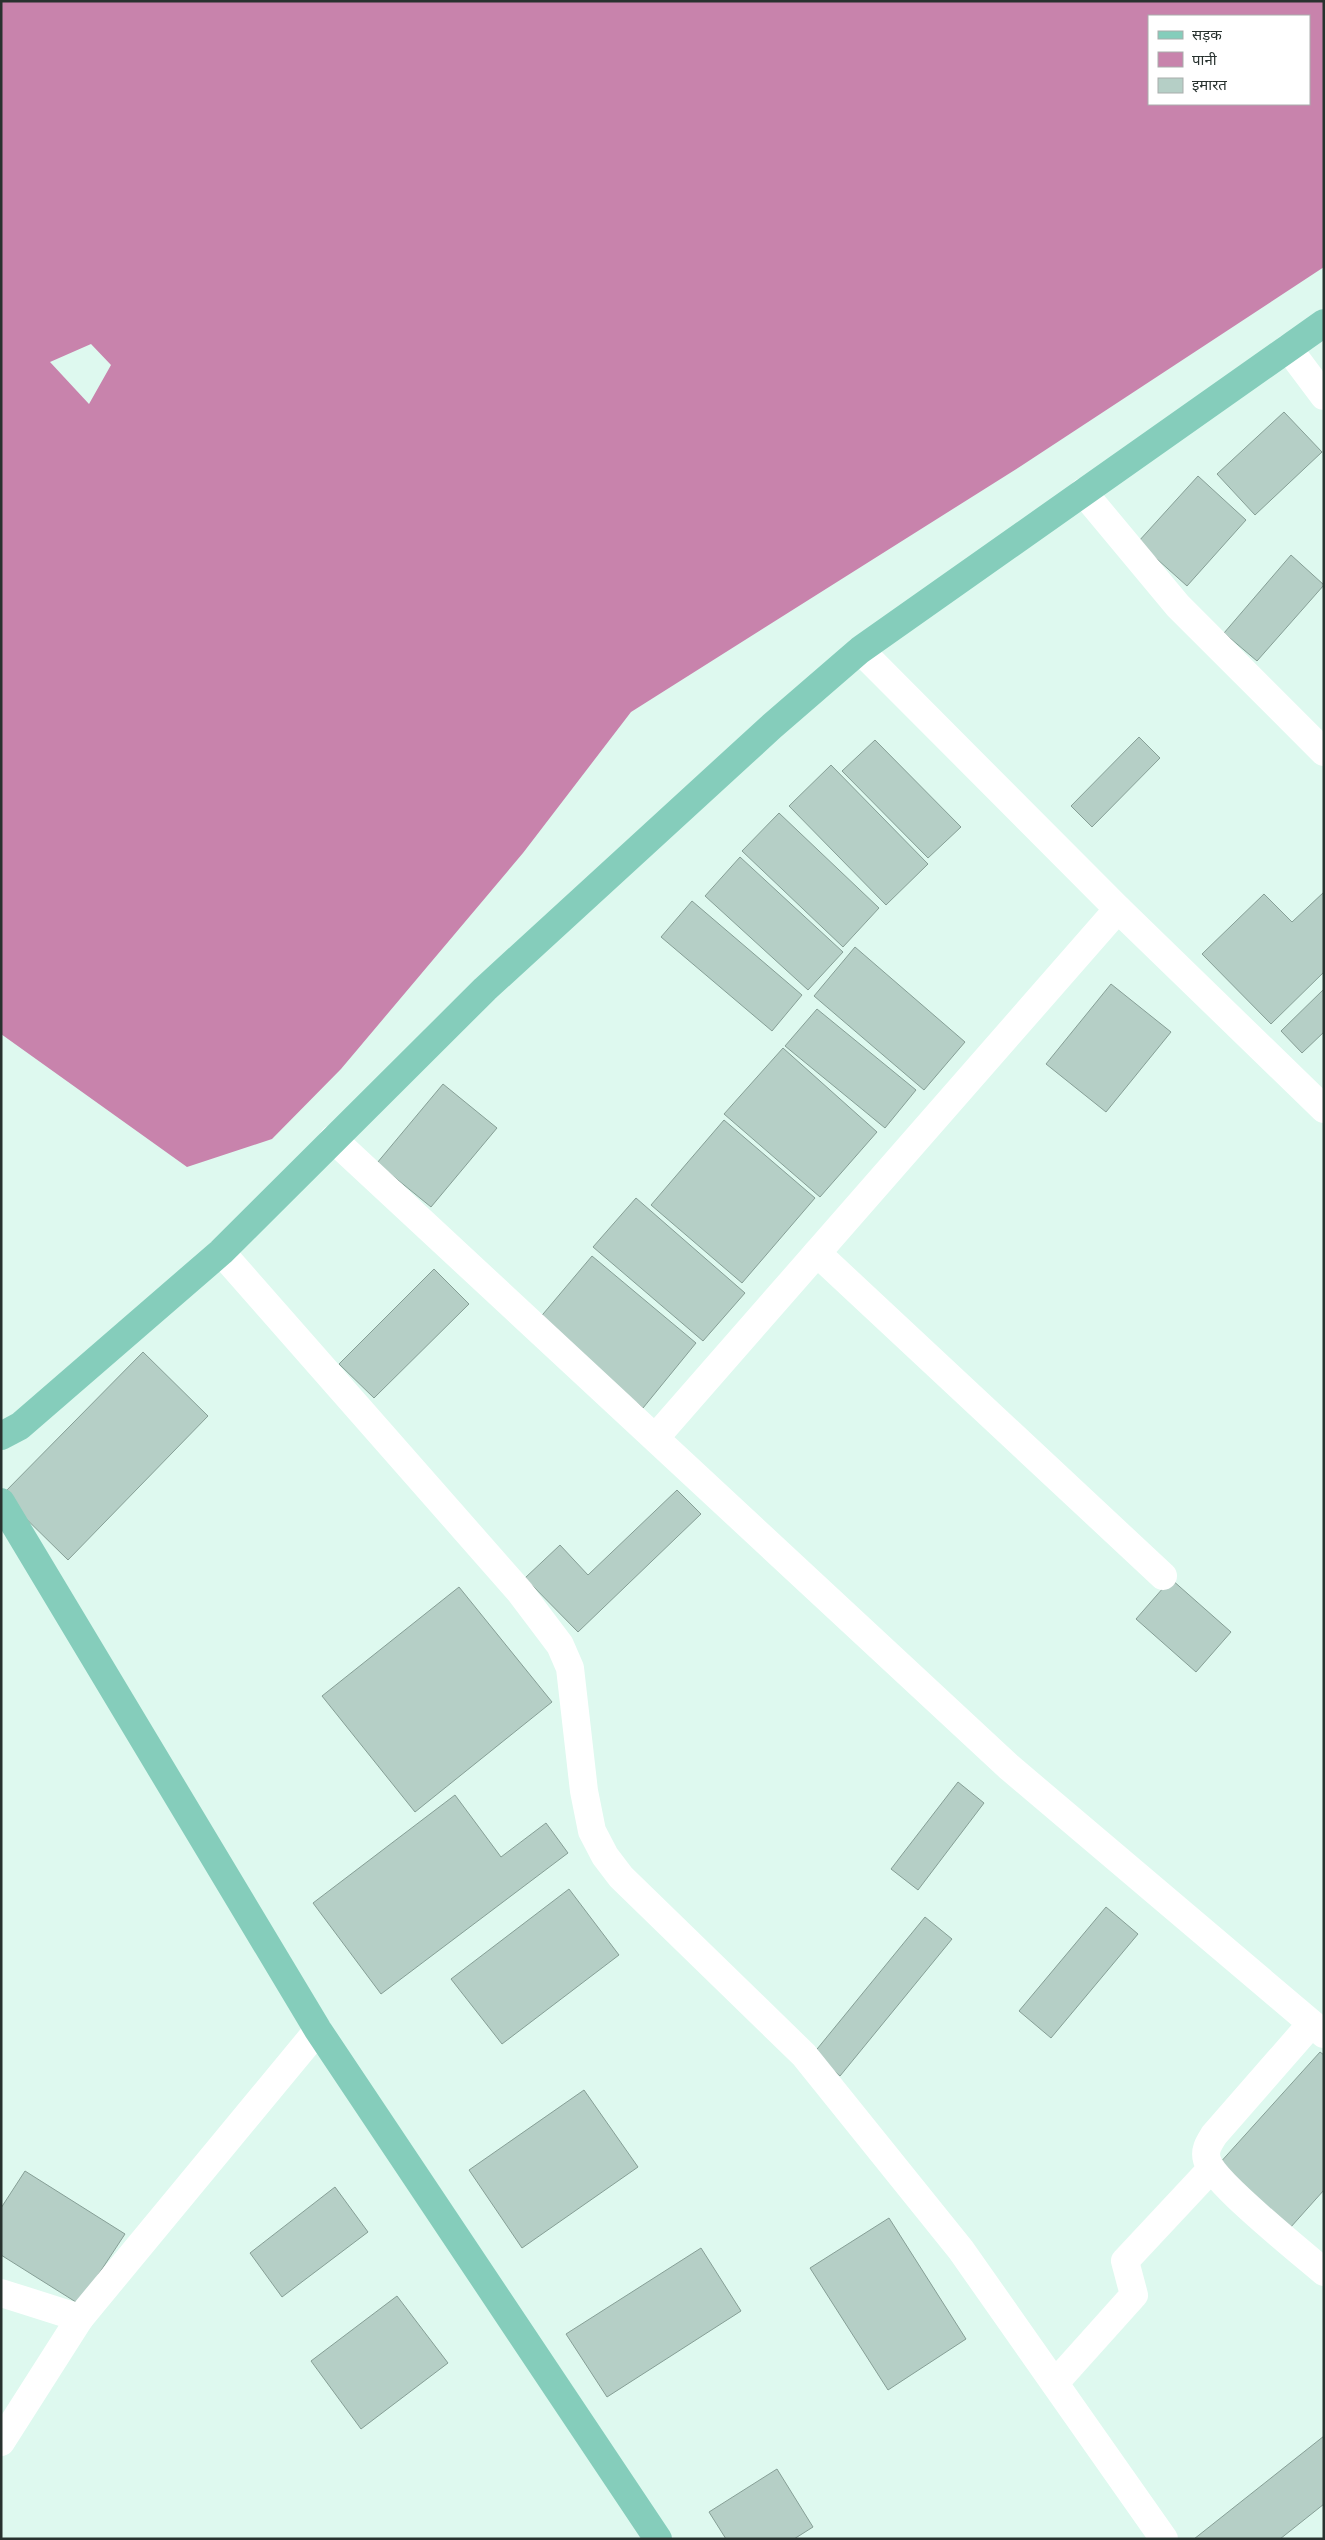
<svg xmlns="http://www.w3.org/2000/svg" width="1325" height="2540" viewBox="0 0 1325 2540" font-family="'Sofia Sans Condensed','Noto Sans Devanagari',sans-serif">
<style>
.water{fill:#c883ac;fill-rule:evenodd}
.building{fill:#b5cfc6;stroke:#869f96}
.lines{fill:none;stroke-linecap:round;stroke-linejoin:round}
.minor{stroke:#fff;stroke-width:28}
.major{stroke:#85cdbb;stroke-width:28}
</style>
<rect width="100%" height="100%" fill="#def9ef"/>
<path class="water" d="M 1,1 L 1324,1 L 1324,267 L 1021,466 L 631,712 L 523,853 L 341,1069 L 272,1139 L 187,1167 L 1,1034 ZM 1149,16 L 1309,16 L 1309,104 L 1149,104 ZM 91,344 L 111,365 L 89,404 L 50,362 Z"/>
<g class="building">
<path d="M 1284,412 L 1322,452 L 1255,515 L 1217,474 Z"/>
<path d="M 1198,476 L 1246,520 L 1187,586 L 1138,542 Z"/>
<path d="M 1291,555 L 1324,585 L 1257,661 L 1224,633 Z"/>
<path d="M 1139,737 L 1160,758 L 1092,827 L 1071,806 Z"/>
<path d="M 875,740 L 961,827 L 928,858 L 842,771 Z"/>
<path d="M 831,765 L 928,864 L 886,905 L 789,806 Z"/>
<path d="M 779,813 L 879,908 L 843,947 L 742,851 Z"/>
<path d="M 740,857 L 843,952 L 808,990 L 705,896 Z"/>
<path d="M 1324,892 L 1324,972 L 1271,1024 L 1202,954 L 1264,894 L 1292,922 Z"/>
<path d="M 692,901 L 802,995 L 772,1031 L 661,937 Z"/>
<path d="M 855,947 L 965,1042 L 924,1090 L 814,996 Z"/>
<path d="M 1111,984 L 1171,1032 L 1106,1112 L 1046,1064 Z"/>
<path d="M 1324,989 L 1324,1032 L 1302,1053 L 1281,1031 Z"/>
<path d="M 817,1009 L 916,1090 L 885,1128 L 785,1046 Z"/>
<path d="M 783,1048 L 877,1132 L 820,1197 L 724,1114 Z"/>
<path d="M 443,1084 L 497,1128 L 431,1207 L 377,1163 Z"/>
<path d="M 724,1120 L 815,1198 L 742,1283 L 651,1205 Z"/>
<path d="M 636,1198 L 745,1293 L 703,1341 L 593,1247 Z"/>
<path d="M 592,1256 L 696,1343 L 643,1408 L 538,1320 Z"/>
<path d="M 434,1269 L 469,1304 L 374,1398 L 339,1364 Z"/>
<path d="M 143,1352 L 208,1416 L 68,1560 L 2,1495 Z"/>
<path d="M 677,1490 L 701,1514 L 578,1632 L 525,1578 L 560,1545 L 588,1575 Z"/>
<path d="M 1171,1579 L 1231,1632 L 1196,1672 L 1136,1619 Z"/>
<path d="M 459,1587 L 552,1702 L 415,1812 L 322,1696 Z"/>
<path d="M 958,1782 L 984,1803 L 918,1890 L 891,1869 Z"/>
<path d="M 455,1795 L 501,1857 L 546,1823 L 568,1853 L 381,1994 L 313,1903 Z"/>
<path d="M 569,1889 L 619,1955 L 502,2044 L 451,1979 Z"/>
<path d="M 1106,1907 L 1138,1934 L 1051,2038 L 1019,2011 Z"/>
<path d="M 925,1917 L 952,1939 L 840,2076 L 813,2054 Z"/>
<path d="M 1320,2052 L 1324,2055 L 1324,2190 L 1290,2228 L 1218,2165 Z"/>
<path d="M 584,2090 L 638,2167 L 522,2248 L 469,2170 Z"/>
<path d="M 25,2171 L 125,2234 L 79,2304 L 1,2255 L 1,2208 Z"/>
<path d="M 335,2187 L 368,2232 L 282,2297 L 250,2253 Z"/>
<path d="M 889,2218 L 966,2339 L 888,2390 L 810,2268 Z"/>
<path d="M 701,2248 L 741,2311 L 607,2397 L 566,2334 Z"/>
<path d="M 397,2296 L 448,2363 L 361,2429 L 311,2361 Z"/>
<path d="M 1324,2436 L 1324,2504 L 1280,2539 L 1194,2539 Z"/>
<path d="M 777,2469 L 813,2527 L 794,2539 L 726,2539 L 709,2512 Z"/>
</g>
<g class="lines">
<g class="minor">
<path d="M 1288,348 L 1324,396"/>
<path d="M 1083,492 L 1178,606 L 1324,752"/>
<path d="M 860,650 L 1118,909 L 1324,1109"/>
<path d="M 333,1139 L 1009,1767 L 1324,2034"/>
<path d="M 221,1252 L 520,1592 L 560,1645 L 570,1668 L 584,1791 L 592,1831 L 605,1856 L 621,1877 L 804,2055 L 961,2250 L 1164,2539"/>
<path d="M 817,1253 L 1163,1576"/>
<path d="M 656,1437 L 1118,909"/>
<path d="M 1311,2024 L 1214,2135 C 1209,2143 1204,2150 1207,2160 C 1213,2182 1302,2253 1324,2272"/>
<path d="M 1,2293 L 80,2318"/>
<path d="M 1055,2383 L 1134,2295 L 1125,2261 L 1211,2169"/>
<path d="M 1,2442 L 80,2318 L 318,2030"/>
</g>
<g class="major">
<path d="M 1,1436 L 20,1426 L 221,1252 L 485,989 L 771,727 L 860,650 L 1324,323"/>
<path d="M 1,1502 L 318,2030 L 658,2539"/>
</g>
</g>
<rect width="1325" height="2540" fill="none" stroke="#28322f" stroke-width="5"/>
<rect x="1148" y="15" width="162" height="90" fill="#ffffff" stroke="#a9adac"/>
<rect x="1158" y="31" width="25" height="8" fill="#85cdbb" stroke="#a9adac"/>
<text x="1192" y="40" font-size="15" fill="#28322f">सड़क</text>
<rect x="1158" y="52" width="25" height="15" fill="#c883ac" stroke="#a9adac"/>
<text x="1192" y="65" font-size="15" fill="#28322f">पानी</text>
<rect x="1158" y="78" width="25" height="15" fill="#b5cfc6" stroke="#a9adac"/>
<text x="1192" y="90" font-size="15" fill="#28322f">इमारत</text>
</svg>
